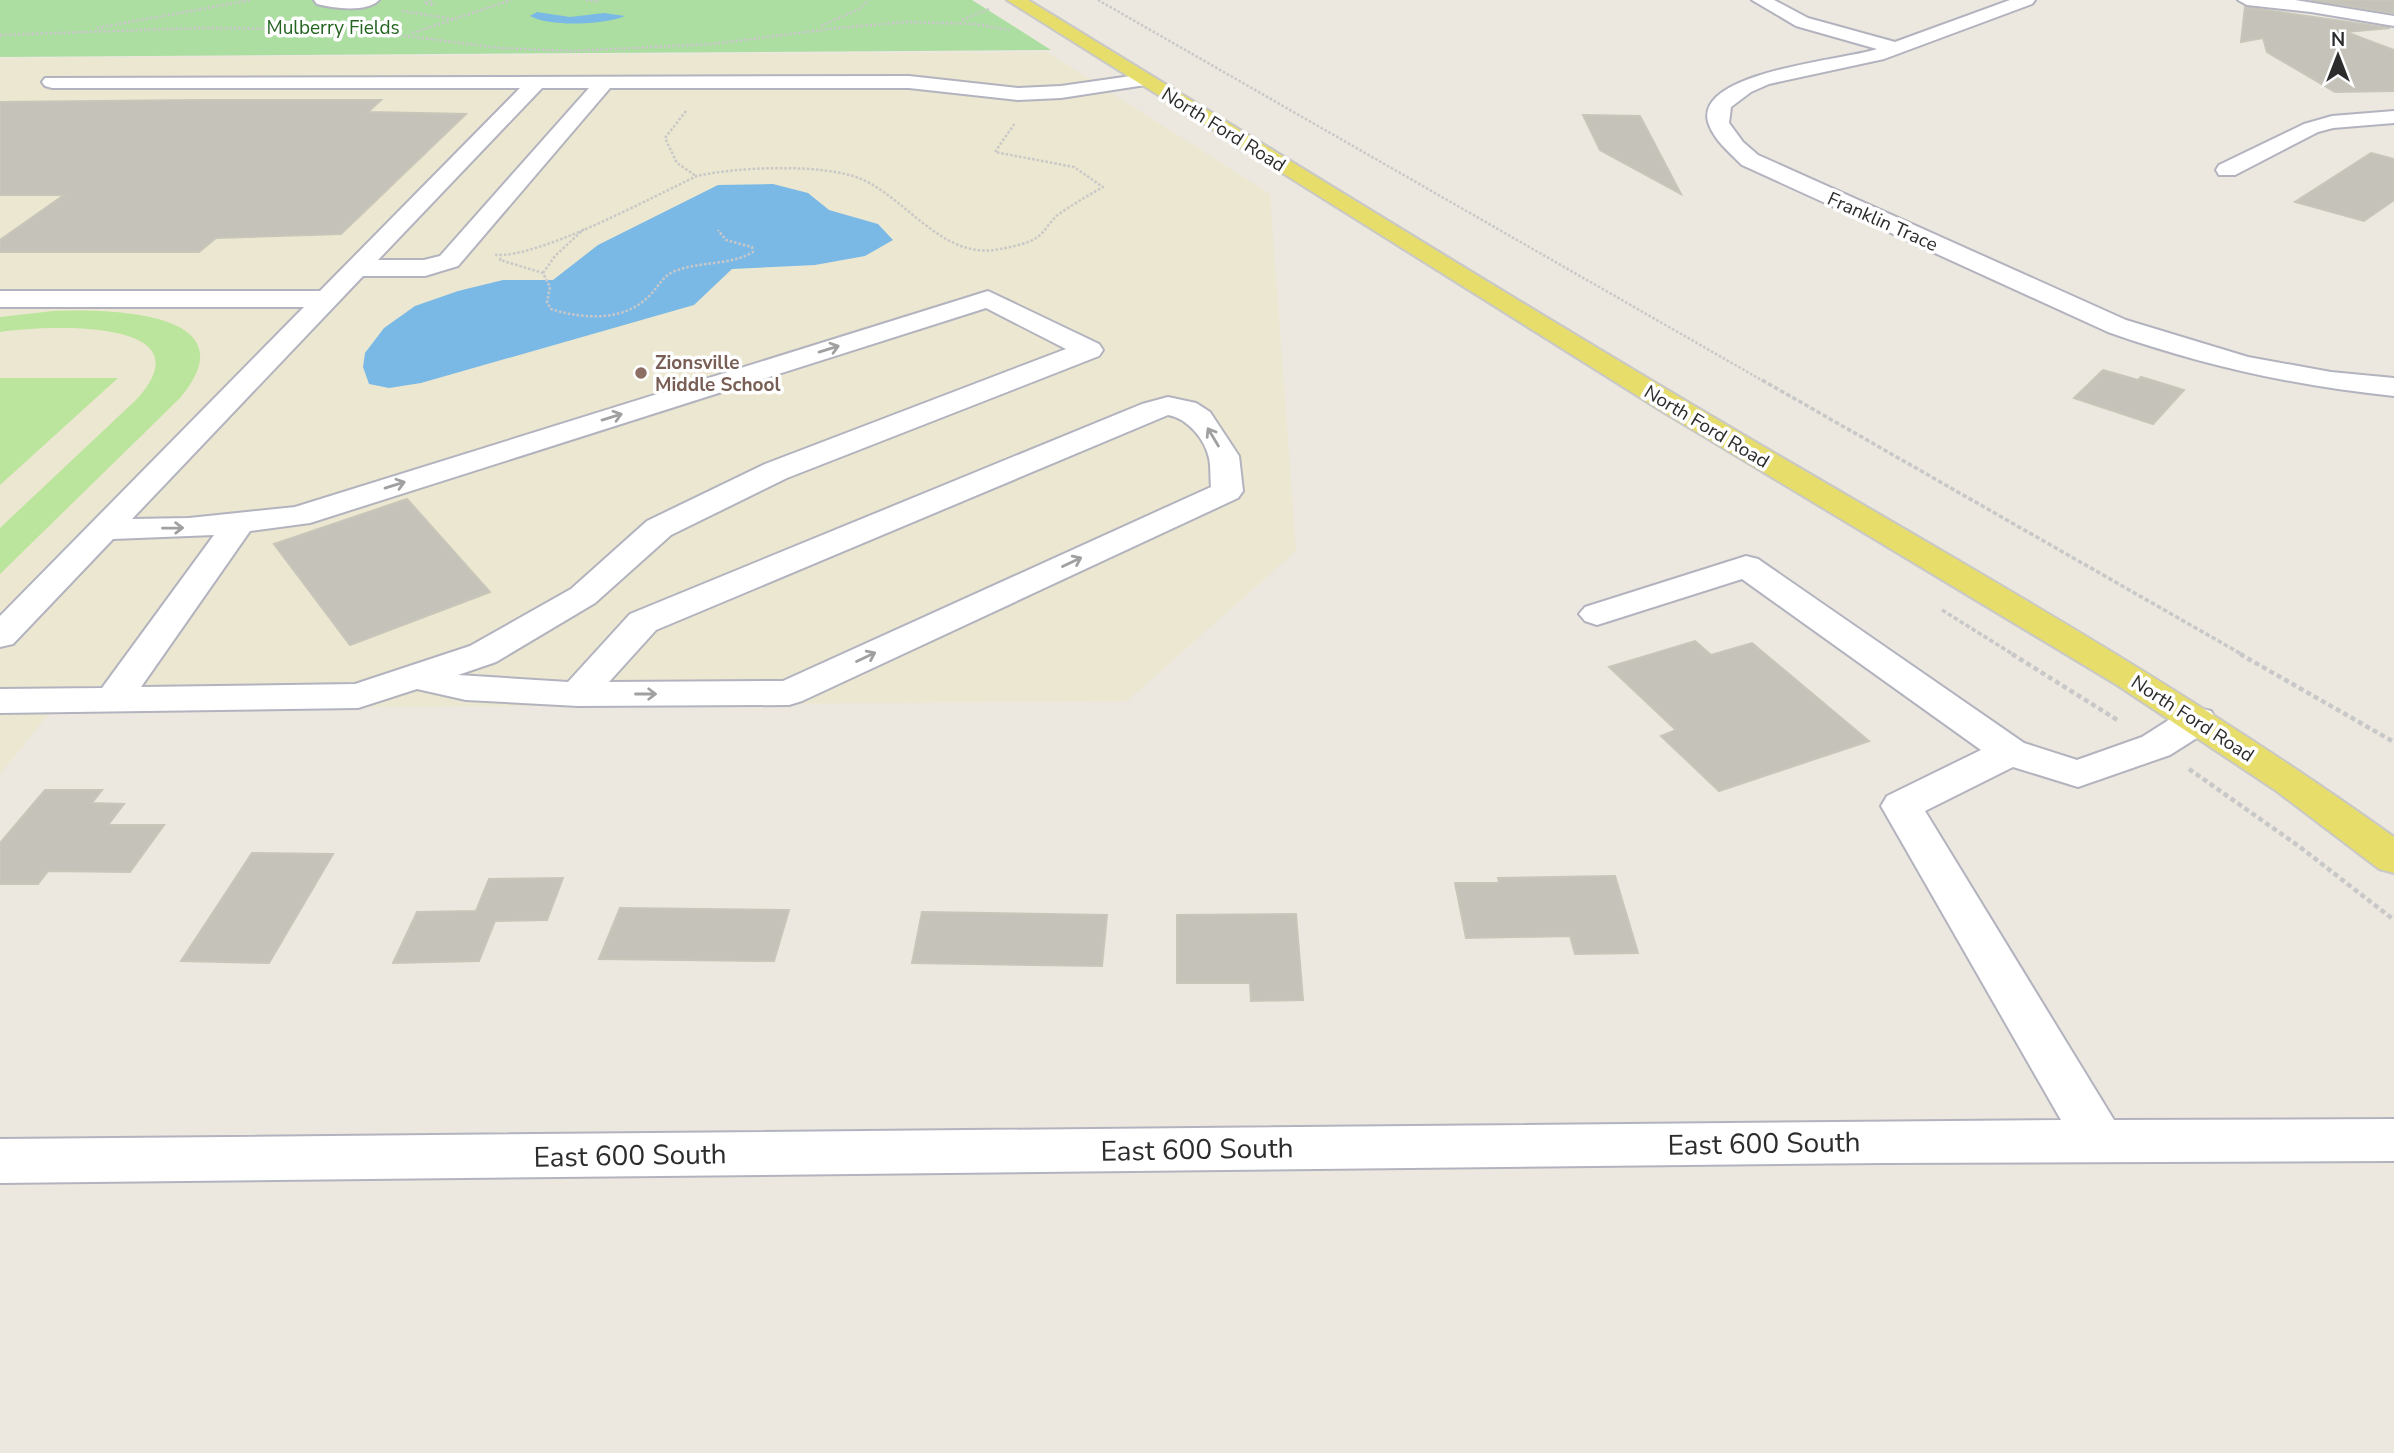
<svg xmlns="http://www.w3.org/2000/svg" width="2394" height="1453" viewBox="0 0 2394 1453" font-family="'Nunito Sans',sans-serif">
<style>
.education{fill:#ece7d0}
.green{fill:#abdea0}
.pitch{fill:#bbe59c}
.water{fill:#7ab9e6}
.building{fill:#c5c2ba;stroke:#c8c5b9;stroke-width:2}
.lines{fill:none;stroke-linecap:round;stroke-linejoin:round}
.minor-casing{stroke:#b2b3be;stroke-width:4}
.major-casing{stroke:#c8c8c8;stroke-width:4}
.path-far2{stroke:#c8c8c8;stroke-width:2.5;stroke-dasharray:2.5 2;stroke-linecap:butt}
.path-far1{stroke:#c8c8c8;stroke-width:3.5;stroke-dasharray:4.5 2.5;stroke-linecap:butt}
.path{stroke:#c8c8c8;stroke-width:4.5;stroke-dasharray:5 3.5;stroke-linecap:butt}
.minor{fill:#fff;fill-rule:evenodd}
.major{fill:#e7dd6a;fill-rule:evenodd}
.oneway{stroke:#a0a0a0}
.education-dot{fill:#8d6e63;stroke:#fff;stroke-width:2.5}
.labels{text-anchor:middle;stroke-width:7;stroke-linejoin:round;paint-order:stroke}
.far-park-label{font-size:19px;fill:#246420;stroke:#fff}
.far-street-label{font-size:19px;fill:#2c2c2c;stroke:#fff}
.far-education-label{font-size:19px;font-weight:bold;fill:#785e54;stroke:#fff;text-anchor:start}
.near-street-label{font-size:28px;fill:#2c2c2c;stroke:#fff}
</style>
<rect width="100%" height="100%" fill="#ece8df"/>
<path class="education" d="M 1047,52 L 1270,194 L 1296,551 L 1127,701 L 52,710 L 0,774 L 0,58 Z"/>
<path class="green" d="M 0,0 L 972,0 L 1051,50 L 0,57 Z"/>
<g class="pitch">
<path d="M 53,311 C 105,309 254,310 180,398 L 0,574 L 0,528 L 138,398 C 210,316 41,326 0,332 L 0,317 Z"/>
<path d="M 0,378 L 118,378 L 0,485 Z"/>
</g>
<g class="water">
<path d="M 537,12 L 570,17 L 604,13 L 625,16 C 603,25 550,27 530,16 Z"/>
<path d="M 773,184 L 808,193 L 829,210 L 878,224 L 893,240 L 865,256 L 815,265 L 732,269 L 694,305 L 421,383 L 389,388 L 369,384 L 363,367 L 365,353 L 384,328 L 415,306 L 458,291 L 503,280 L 553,280 L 598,245 L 718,185 Z"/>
</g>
<g class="building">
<path d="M 2311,0 L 2394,0 L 2394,13 Z"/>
<path d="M 2245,7 L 2390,28 L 2346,32 L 2394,50 L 2394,91 L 2335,92 L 2267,52 L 2263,38 L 2241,42 Z"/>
<path d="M 199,100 L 381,100 L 368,112 L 466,114 L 341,234 L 216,238 L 199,252 L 0,252 L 0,240 L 64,195 L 0,195 L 0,102 Z"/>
<path d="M 1583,115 L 1640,116 L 1681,194 L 1600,150 Z"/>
<path d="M 2371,153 L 2394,159 L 2394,200 L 2364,221 L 2295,202 Z"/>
<path d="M 2103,370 L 2138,380 L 2141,377 L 2184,390 L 2153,424 L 2074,398 Z"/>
<path d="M 407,499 L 490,592 L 350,645 L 274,544 Z"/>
<path d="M 1695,641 L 1711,655 L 1752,643 L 1869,741 L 1719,791 L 1661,736 L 1676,730 L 1609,667 Z"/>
<path d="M 45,790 L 102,790 L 92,803 L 124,804 L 108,825 L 164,825 L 130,872 L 48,871 L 38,884 L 0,884 L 0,843 Z"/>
<path d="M 252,853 L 333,854 L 269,963 L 181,961 Z"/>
<path d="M 1615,876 L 1638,953 L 1575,954 L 1570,936 L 1466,938 L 1455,883 L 1499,883 L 1498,878 Z"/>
<path d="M 563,878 L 547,920 L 495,921 L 479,961 L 393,963 L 417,912 L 476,911 L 489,879 Z"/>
<path d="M 620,908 L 789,910 L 774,961 L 599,959 Z"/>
<path d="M 922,912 L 1107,915 L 1102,966 L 912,963 Z"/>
<path d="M 1296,914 L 1303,1000 L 1251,1001 L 1250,983 L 1177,983 L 1177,915 Z"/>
</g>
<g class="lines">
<defs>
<g id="minor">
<path d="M 314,0 L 379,0 C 366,13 333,8 317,4 Z"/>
<path d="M 1752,0 L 1774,0 L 1808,18 L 1895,42 L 2010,0 L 2035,0 L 2032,4 L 1884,59 L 1769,84 L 1751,92 L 1731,107 L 1729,123 L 1743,142 L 1758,155 L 2126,320 L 2248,357 L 2331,372 L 2394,378 L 2394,396 C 2295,386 2201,365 2108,332 L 1742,165 C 1730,153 1713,139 1708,122 C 1695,71 1846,60 1877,49 L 1796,26 Z"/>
<path d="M 2238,0 L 2295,0 L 2394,16 L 2394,26 L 2311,12 L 2247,5 Z"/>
<path d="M 1145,74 L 1155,80 L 1152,84 L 1061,98 L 1018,100 L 909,88 L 610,88 L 458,266 L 425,276 L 363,276 L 132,519 L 189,518 L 295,507 L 988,291 L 1099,344 L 1103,350 L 1099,356 L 787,478 L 671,535 L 595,603 L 496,662 L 458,675 L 568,682 L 630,614 L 1142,404 L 1168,397 L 1196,403 L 1210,412 L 1239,456 L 1243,491 L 1238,498 L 802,701 L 789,705 L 578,706 L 466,700 L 417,689 L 358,708 L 0,713 L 0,689 L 102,688 L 214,535 L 113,539 L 13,644 L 0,647 L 0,616 L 304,307 L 0,307 L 0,291 L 320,291 L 520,88 L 52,88 L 45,86 L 42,82 L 45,78 L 909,76 L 1018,88 L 1061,86 ZM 542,88 L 589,88 L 440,256 L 424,260 L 378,260 ZM 986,308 L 1066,349 L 765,464 L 647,521 L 571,589 L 470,646 L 355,684 L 141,687 L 250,531 L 310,523 ZM 1168,415 C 1187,418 1205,439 1209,458 C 1211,467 1210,477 1211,487 L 783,681 L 609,682 L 656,630 Z"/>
<path d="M 2394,111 L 2394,123 L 2333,128 L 2318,132 L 2235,175 L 2219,175 L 2216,170 L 2219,165 L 2304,124 L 2332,116 Z"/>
<path d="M 1746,556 L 1758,559 L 2024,743 L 2077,760 L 2142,737 L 2183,711 L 2197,708 L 2211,711 L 2216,720 L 2211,729 L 2170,755 L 2078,787 L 2013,767 L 1925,811 L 2114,1120 L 2394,1119 L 2394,1161 L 1883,1163 L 0,1183 L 0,1139 L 2061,1120 L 1881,806 L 1887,796 L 1981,750 L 1742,579 L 1597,625 L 1585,621 L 1579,614 L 1585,607 Z"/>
</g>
<path id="major" d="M 1007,0 L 1028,0 C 1246,133 1462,268 1681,398 C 1921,541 2167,674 2394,837 L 2394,873 L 2379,869 L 2275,790 L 2117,685 L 1660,410 Z"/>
</defs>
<use href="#minor" class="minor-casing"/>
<use href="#major" class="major-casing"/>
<g class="path-far2">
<path d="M 431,0 L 424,3 L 435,5"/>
<path d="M 586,0 L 600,2"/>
<path d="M 1098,0 L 1765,382"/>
<path d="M 402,11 L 453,19"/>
<path d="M 962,20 L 989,9"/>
<path d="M 821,26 L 859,9 L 869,0"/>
<path d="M 97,28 L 251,0"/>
<path d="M 368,31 L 500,48 L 572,51 L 712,44 L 837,28 L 906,22 L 975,24 L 1010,30"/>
<path d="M 412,33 L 511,0"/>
<path d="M 0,35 L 199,28 L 317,29"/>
<path d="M 686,111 L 665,138 L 677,163 L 696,176"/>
<path d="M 495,255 C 540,258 652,197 697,176 C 736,167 824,163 861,179 C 908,199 943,261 1000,249 C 1010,247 1027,244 1036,238 C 1046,232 1051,218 1062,212 C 1075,203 1089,195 1103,187 L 1074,167 L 995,152 L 1015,123"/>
<path d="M 501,258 L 500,260 L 543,273 L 550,287 L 547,302 L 551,309 C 582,319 623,322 648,297 C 658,288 662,276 675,271 C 700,261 729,266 753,252 L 752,247 L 726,240 L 718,230"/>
<path d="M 543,273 L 555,256 L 584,229"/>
</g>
<g class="path-far1">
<path d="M 1762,380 L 2243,655"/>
<path d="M 1942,610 L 2014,655"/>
</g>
<g class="path">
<path d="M 2012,654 L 2119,721"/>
<path d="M 2240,654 L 2394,742"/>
<path d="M 2189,769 L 2300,847 L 2394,920"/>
</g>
<use href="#minor" class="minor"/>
<use href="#major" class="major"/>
</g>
<defs><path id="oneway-shaft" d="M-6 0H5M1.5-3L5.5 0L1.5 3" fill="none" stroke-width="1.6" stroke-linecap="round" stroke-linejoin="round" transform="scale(1.75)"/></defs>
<g class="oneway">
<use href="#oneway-shaft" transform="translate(829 349) rotate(-17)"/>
<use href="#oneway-shaft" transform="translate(612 417) rotate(-17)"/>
<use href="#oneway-shaft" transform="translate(1213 437) rotate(-121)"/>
<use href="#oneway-shaft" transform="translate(395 485) rotate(-17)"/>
<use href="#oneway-shaft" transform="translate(173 528) rotate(-1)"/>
<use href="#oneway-shaft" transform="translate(1072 562) rotate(-25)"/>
<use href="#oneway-shaft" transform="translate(866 657) rotate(-25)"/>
<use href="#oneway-shaft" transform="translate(646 694)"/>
</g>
<circle class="education-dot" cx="641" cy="373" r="7"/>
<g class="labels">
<g class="far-park-label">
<text x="333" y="34">Mulberry Fields</text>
</g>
<g class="far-street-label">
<text transform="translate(1224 129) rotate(32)" y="7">North Ford Road</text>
<text transform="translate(1883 221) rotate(24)" y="7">Franklin Trace</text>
<text transform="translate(1707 426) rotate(31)" y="7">North Ford Road</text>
<text transform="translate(2193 718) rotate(33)" y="7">North Ford Road</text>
</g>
<g class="far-education-label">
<text x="655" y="369">Zionsville<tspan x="655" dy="22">Middle School</tspan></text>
</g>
<g class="near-street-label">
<text transform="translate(1764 1143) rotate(-1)" y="10">East 600 South</text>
<text transform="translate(1197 1149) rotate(-1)" y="10">East 600 South</text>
<text transform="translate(630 1155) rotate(-1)" y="10">East 600 South</text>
</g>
</g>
<g transform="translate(2338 56)" stroke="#ffffff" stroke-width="5" paint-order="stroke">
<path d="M0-5L12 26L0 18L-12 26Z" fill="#2c2c2c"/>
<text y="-10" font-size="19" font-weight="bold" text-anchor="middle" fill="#2c2c2c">N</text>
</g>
</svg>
